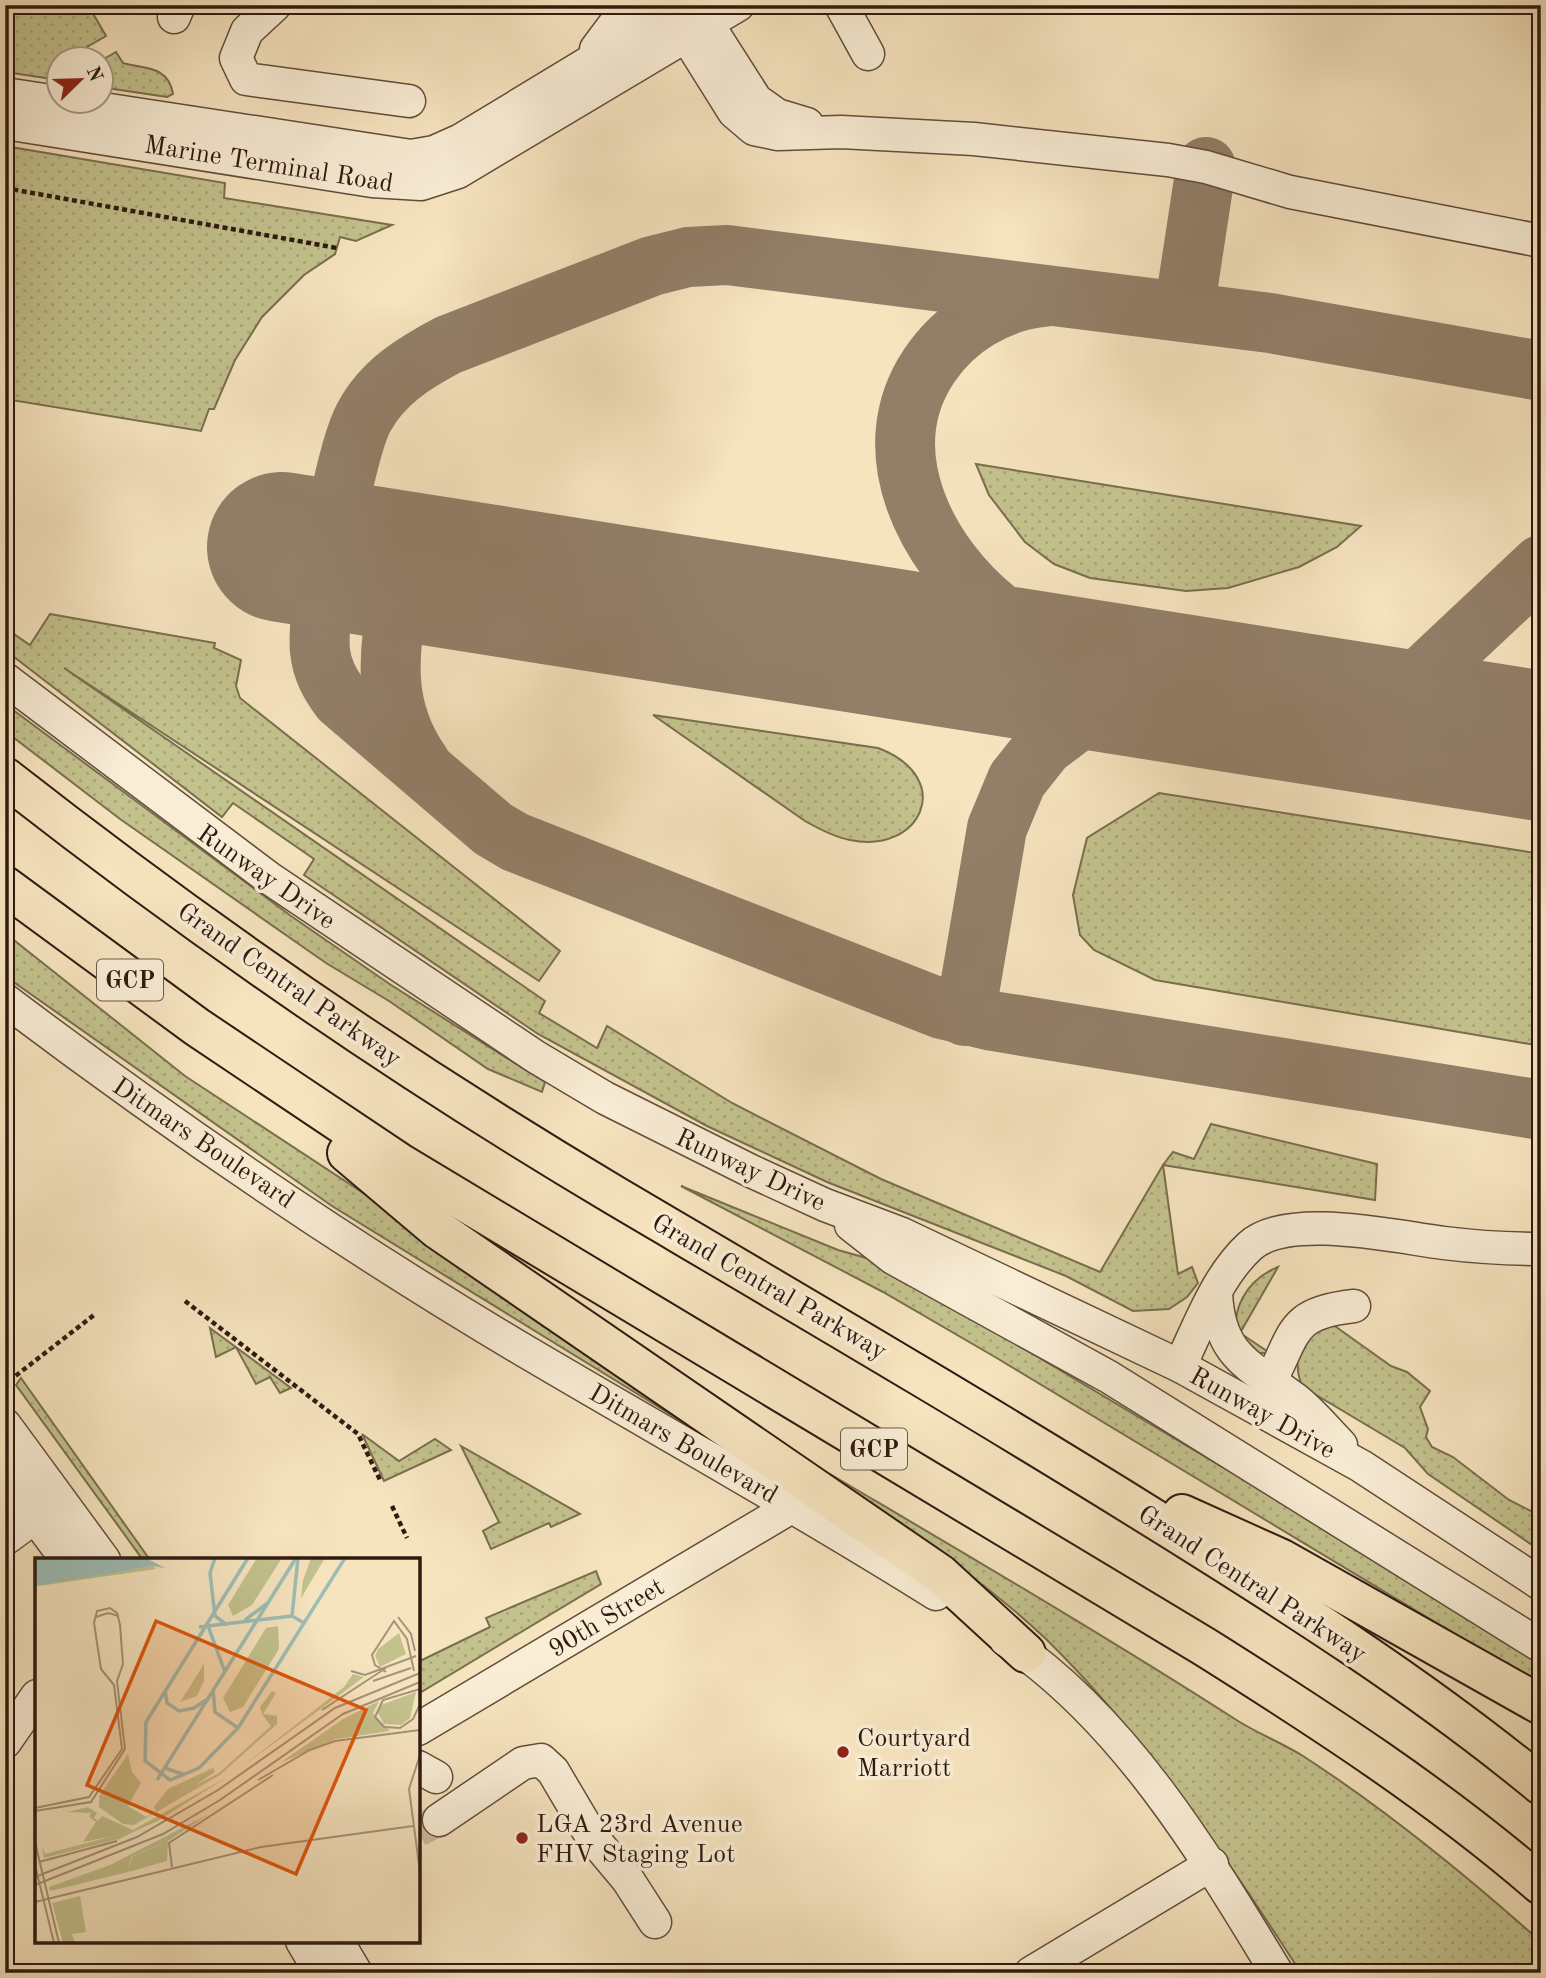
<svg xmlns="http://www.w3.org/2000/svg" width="1546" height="1978" viewBox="0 0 1546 1978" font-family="'Old Standard TT',serif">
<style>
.grass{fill:url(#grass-dots);stroke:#796e4f;stroke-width:2}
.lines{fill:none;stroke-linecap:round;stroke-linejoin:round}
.taxiway{stroke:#927f68;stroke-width:60}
.runway{stroke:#927f68;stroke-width:150}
.minor-tunnel{stroke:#cebc9c;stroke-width:32;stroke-dasharray:32 16;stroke-linecap:butt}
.minor-casing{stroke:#614c3c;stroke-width:35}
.highway-casing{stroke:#2f1a11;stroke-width:42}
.path{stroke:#2f1a11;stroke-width:4.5;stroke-dasharray:5 3.5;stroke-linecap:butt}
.minor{stroke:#f9edd5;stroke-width:32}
.highway{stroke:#f6e4bf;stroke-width:38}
.poi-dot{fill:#8f2418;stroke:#f9edd5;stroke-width:2.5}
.labels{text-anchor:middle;stroke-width:7;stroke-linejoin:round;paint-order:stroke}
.shield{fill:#f9edd5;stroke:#6c594c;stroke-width:2}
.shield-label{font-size:24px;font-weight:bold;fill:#2f1a11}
.street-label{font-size:26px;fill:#2f1a11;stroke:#f9edd5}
.poi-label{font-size:26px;fill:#2f1a11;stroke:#f9edd5;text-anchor:start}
.inset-river{fill:none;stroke:#9dbeb6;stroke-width:3.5}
.inset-road{fill:none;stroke:#a69379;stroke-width:2}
.view{fill:#df560c;fill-opacity:0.15;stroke:#df560c;stroke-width:3.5}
.inset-edge{fill:none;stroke:#2f1a11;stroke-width:3.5}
</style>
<defs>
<pattern id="grass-dots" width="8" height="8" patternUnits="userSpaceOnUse" patternTransform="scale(1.75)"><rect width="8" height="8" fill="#c3c28d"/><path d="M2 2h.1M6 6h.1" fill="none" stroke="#a8a679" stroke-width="1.8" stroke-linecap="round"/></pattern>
</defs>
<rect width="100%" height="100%" fill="#f6e4bf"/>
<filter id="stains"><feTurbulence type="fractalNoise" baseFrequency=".00286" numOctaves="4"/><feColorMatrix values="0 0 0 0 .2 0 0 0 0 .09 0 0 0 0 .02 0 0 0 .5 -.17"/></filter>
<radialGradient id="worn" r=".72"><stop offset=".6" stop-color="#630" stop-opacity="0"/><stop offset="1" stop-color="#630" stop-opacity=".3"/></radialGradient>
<g class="grass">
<path d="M 5,5 L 88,5 L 106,36 L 87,47 L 94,59 L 87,53 L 81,56 L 82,59 L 60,60 L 59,80 L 5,72 Z"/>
<path d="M 116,52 L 123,63 C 144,69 168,65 173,94 L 167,97 L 107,88 L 102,78 L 102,60 Z"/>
<path d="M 5,146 L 225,183 L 224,198 L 392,225 L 356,241 L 340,237 L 335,254 L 304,275 L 262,317 L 235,360 L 214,409 L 209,409 L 201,431 L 5,399 Z"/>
<path d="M 976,464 L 1361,526 L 1337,547 L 1299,567 L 1228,588 L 1186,591 L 1090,578 L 1054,564 L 1025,542 L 989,495 Z"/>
<path d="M 50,614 L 215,643 L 214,648 L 241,660 L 236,686 L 240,698 L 560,951 L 539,981 L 64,668 L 545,1001 L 539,1013 L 597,1048 L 607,1026 L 732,1103 L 881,1179 L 1100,1272 L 1163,1165 L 1173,1152 L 1194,1159 L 1211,1124 L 1377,1164 L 1375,1200 L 1163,1165 L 1178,1274 L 1192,1267 L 1198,1283 L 1187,1297 L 1169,1309 L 1133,1311 L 1066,1276 L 827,1182 L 707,1126 L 538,1034 L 304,875 L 314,859 L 233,803 L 222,817 L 5,650 L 5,628 L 30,645 Z"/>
<path d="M 5,704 L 291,916 L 391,985 L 545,1082 L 542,1092 L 488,1069 L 389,1001 L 326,963 L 120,819 L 5,731 Z"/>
<path d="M 653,715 L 878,748 C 957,778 921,855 850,840 C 834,837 819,829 805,821 Z"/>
<path d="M 1159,793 L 1541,854 L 1541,1046 L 1155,980 L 1094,950 L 1080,935 L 1073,895 L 1087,838 Z"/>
<path d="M 5,933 L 185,1076 L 447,1248 L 722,1446 L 332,1206 L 5,976 Z"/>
<path d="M 681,1186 L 838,1250 L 877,1261 L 1541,1657 L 1541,1686 L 995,1357 L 883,1292 Z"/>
<path d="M 1278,1267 L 1240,1333 L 1270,1353 L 1257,1353 L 1240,1343 C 1227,1311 1248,1279 1278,1267 Z"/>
<path d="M 1332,1324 L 1391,1366 L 1407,1372 L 1430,1391 L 1420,1407 L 1428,1429 L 1426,1437 L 1432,1447 L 1453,1457 L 1509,1500 L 1541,1516 L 1541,1551 L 1428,1474 L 1405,1448 L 1303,1387 C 1294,1370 1298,1354 1303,1337 Z"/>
<path d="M 210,1328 L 291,1388 L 280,1393 L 270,1377 L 256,1384 L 236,1347 L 216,1357 Z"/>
<path d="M 21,1378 L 150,1560 L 143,1560 L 16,1385 Z"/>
<path d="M 362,1434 L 399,1461 L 435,1439 L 451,1450 L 384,1481 Z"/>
<path d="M 461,1446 L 580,1514 L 551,1527 L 549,1523 L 491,1549 L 483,1531 L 499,1522 Z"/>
<path d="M 830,1474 C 967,1555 1104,1635 1238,1721 C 1259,1734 1282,1743 1303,1756 C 1388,1811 1466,1875 1541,1942 L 1541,1973 L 1301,1973 C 1226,1857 1145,1736 1046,1639 C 982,1578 901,1527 830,1474 Z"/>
<path d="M 596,1571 L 601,1584 L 418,1694 L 418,1662 L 490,1627 L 486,1618 Z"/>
</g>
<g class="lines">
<g class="taxiway">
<path d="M 1043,297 C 997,302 955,327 929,366 C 872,451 926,555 998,612 C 1032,640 1074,658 1113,677"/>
<path d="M 1184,311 L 1206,167"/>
<path d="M 1541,371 L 1270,323 L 727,255 L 688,257 L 652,266 L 448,345 C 414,363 383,382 364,417 C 345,452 316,611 320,651 C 322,670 330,684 341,699 L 493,829 L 515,842 L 942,1009 L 993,1021 L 1541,1110"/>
<path d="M 403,566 C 392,639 375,699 421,764"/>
<path d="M 1376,720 L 1541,565"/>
<path d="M 965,1016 L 997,828 L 1017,780 L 1044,746 L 1076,722 L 1113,704 L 1188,689"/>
</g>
<path class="runway" d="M 282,547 L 1541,746"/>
<path class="minor-tunnel" d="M 418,1831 L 439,1820"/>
<defs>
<g id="minor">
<path d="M 275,5 L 247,31 L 236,58 L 246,79 L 409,101"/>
<path d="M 667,5 L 734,112 L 754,129 L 778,134 L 841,132 L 974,139 L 1168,160 L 1206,167 L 1290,192 L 1541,241"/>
<path d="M 841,5 L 868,54"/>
<path d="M 696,6 L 756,100 L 777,115 L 807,124"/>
<path d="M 174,17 L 179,5"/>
<path d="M 596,49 L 629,5"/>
<path d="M 5,94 L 411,156 L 434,152 L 461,140 L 684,5"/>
<path d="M 5,123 L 372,181 L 421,184 L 458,172 L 738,5"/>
<path d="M 5,679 L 269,878 L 536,1057 L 605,1098 L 751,1171 L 825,1205 L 902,1234 L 1180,1366 L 1361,1466 L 1541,1584"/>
<path d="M 5,1000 C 172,1126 346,1245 525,1351 C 662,1432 801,1509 936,1594"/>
<path d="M 851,1225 L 893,1258 L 1109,1377 L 1541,1646"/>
<path d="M 1216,1293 C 1219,1357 1250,1365 1295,1399 C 1312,1412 1326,1430 1341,1445"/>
<path d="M 1180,1366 C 1199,1326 1217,1276 1250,1246 C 1287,1212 1396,1237 1444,1243 C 1477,1247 1508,1249 1541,1249"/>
<path d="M 1270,1382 C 1296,1332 1290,1313 1354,1306"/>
<path d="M 5,1425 L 104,1560"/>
<path d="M 5,1476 L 67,1560"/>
<path d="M 5,1539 L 35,1517"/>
<path d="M 1006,1640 C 1123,1718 1205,1854 1277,1973"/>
<path d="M 418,1729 L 793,1506"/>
<path d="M 5,1742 L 37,1696"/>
<path d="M 418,1767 L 436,1777"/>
<path d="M 439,1820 L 523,1763 L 541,1760 L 553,1771 L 592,1837 L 628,1880 L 655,1922"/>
<path d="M 302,1941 L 321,1973"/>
<path d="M 337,1941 L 356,1973"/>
<path d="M 1031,1973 L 1212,1864"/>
</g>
<g id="highway">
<path d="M 5,777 C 199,929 402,1069 614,1195 C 797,1303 980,1410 1161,1523 C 1291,1604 1422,1687 1541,1785"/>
<path d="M 5,886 L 197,1027 L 400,1163 L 1205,1647 C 1321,1720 1437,1795 1541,1885"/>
<path d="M 347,1153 L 437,1229 L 940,1574 L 1026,1653"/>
<path d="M 1182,1514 L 1282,1559 L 1541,1705"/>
</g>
</defs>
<use href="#minor" class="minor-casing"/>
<use href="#highway" class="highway-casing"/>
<g class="path">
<path d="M 5,188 L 337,248"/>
<path d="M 185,1301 L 358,1434 L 381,1482"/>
<path d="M 9,1381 L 94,1315"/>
<path d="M 392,1506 L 407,1538"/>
</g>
<use href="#minor" class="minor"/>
<use href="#highway" class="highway"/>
</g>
<g class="poi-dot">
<circle cx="843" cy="1752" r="7"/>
<circle cx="522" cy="1838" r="7"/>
</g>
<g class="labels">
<g class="shield">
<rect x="97" y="959.5" width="66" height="41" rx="5"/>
<rect x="841" y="1428.5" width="66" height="41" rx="5"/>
</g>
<g class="shield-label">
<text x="130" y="988">GCP</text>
<text x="874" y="1457">GCP</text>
</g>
<g class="street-label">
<text transform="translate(269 163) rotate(9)" y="9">Marine Terminal Road</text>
<text transform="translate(267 876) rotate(35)" y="9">Runway Drive</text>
<text transform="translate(290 984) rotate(35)" y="9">Grand Central Parkway</text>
<text transform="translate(204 1142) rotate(34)" y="9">Ditmars Boulevard</text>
<text transform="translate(751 1169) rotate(25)" y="9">Runway Drive</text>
<text transform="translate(770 1286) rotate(30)" y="9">Grand Central Parkway</text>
<text transform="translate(1263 1412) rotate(29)" y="9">Runway Drive</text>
<text transform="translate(684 1443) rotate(30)" y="9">Ditmars Boulevard</text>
<text transform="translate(1253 1583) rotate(33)" y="9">Grand Central Parkway</text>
<text transform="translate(606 1617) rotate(-31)" y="9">90th Street</text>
</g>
<g class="poi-label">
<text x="857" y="1746">Courtyard<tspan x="857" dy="30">Marriott</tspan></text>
<text x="536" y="1832">LGA 23rd Avenue<tspan x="536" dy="30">FHV Staging Lot</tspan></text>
</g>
</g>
<g transform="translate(35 1558)">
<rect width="385" height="385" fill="#f6e4bf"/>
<path d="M 222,0 L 247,0 L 217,47 L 198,58 L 193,47 ZM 276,0 L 290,0 L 266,40 L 268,22 ZM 118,8 L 121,11 L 4,28 L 9,23 ZM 243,68 L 244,91 L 208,149 L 195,154 L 188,140 L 231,70 ZM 364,75 L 371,96 L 345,109 L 340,98 L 343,91 ZM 169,106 L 169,123 L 162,138 L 145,144 ZM 318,116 L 329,119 L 208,208 L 309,129 ZM 237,133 L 241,135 L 228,156 L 242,158 L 242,166 L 185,217 L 99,267 L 88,266 L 64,249 L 64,238 L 93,196 L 97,214 L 106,225 L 93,248 L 111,259 L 121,253 L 119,249 L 133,231 L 178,210 L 180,214 L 159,228 L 184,215 L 236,168 L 227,156 L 225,149 ZM 381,134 L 375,160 L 366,167 L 349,166 L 342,153 L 346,147 ZM 344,143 L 338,155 L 355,173 L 301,181 L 245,205 L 308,161 ZM 192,219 L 123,263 L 105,271 L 79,278 L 48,284 L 61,264 L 54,259 L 56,255 L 32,254 L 53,249 L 62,255 L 59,260 L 63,263 L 67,258 L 98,272 ZM 174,256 L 133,283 L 96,299 L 93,314 L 15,333 L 14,329 L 75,307 Z" fill="#c3c28d"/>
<path d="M353 151a10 10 0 1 1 20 0a10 10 0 1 1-20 0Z" fill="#c3c28d"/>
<path d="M 105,271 L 84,281 L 9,300 L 7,288 L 10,296 ZM 133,283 L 132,303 L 93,314 L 97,299 ZM 45,338 L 51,374 L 37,376 L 40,385 L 28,385 L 17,345 Z" fill="#c3c28d"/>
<path d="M 0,0 L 111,0 L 130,10 L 117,8 L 0,28 Z" fill="#9dbeb6"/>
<path class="inset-river" d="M 180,0 L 175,15 L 180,58 L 192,67M 213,0 L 111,164 L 110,203 L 135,222 L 164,210 L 203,170 L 310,0M 257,58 L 263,0M 210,62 L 234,44M 173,68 L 190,114M 164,69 L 257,58 L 269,65M 130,132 L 132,145 L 144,153 L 159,150 L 174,140M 178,132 L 180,154 L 203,170M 130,210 L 150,217M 122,222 L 261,0"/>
<path class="inset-road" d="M 61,59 L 73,55 L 84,58M 363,59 L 376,76 L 380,93M 316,113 L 330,117 L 381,98M 351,114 L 340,107 L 337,97 L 359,63 L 372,81 L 379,113M 338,123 L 376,110M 385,131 L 348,142 L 340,159 L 349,169 L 365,170 L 378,161 L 385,146M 287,152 L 351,110M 385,158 L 385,184M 272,193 L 300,183 L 385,172M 385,197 L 374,231 L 385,314M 223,222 L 273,193M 0,250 L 54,239 L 87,191 L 79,127 L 66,111 L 59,65 L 62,53 L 75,50 L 82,55 L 85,67 L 88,106 L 82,123 L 90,191 L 56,244 L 0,253M 0,284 L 24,385M 4,304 L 82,283M 0,307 L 19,385M 137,309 L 134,285 L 238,217M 0,319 L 102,279 L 183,232 L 300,150 L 385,115M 0,327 L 128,276 L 185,242 L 308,156 L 385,124M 0,344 L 226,289 L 378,268"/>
<path class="view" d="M 121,63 L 331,152 L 261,316 L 52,227 Z"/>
<rect width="385" height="385" class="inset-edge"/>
</g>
<rect width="1546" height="1978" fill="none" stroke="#f6e4bf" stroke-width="28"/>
<rect x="7" y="7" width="1532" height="1964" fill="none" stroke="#2f1a11" stroke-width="3.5"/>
<rect x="14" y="14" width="1518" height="1950" fill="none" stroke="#2f1a11" stroke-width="2"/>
<g transform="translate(80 80) rotate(67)"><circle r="33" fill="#f9edd5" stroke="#a89987" stroke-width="2"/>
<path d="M0-5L12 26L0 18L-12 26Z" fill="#8f2418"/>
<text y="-10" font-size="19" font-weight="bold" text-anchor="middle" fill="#2f1a11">N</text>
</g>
<rect width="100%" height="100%" filter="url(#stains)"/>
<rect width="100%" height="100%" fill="url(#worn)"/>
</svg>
